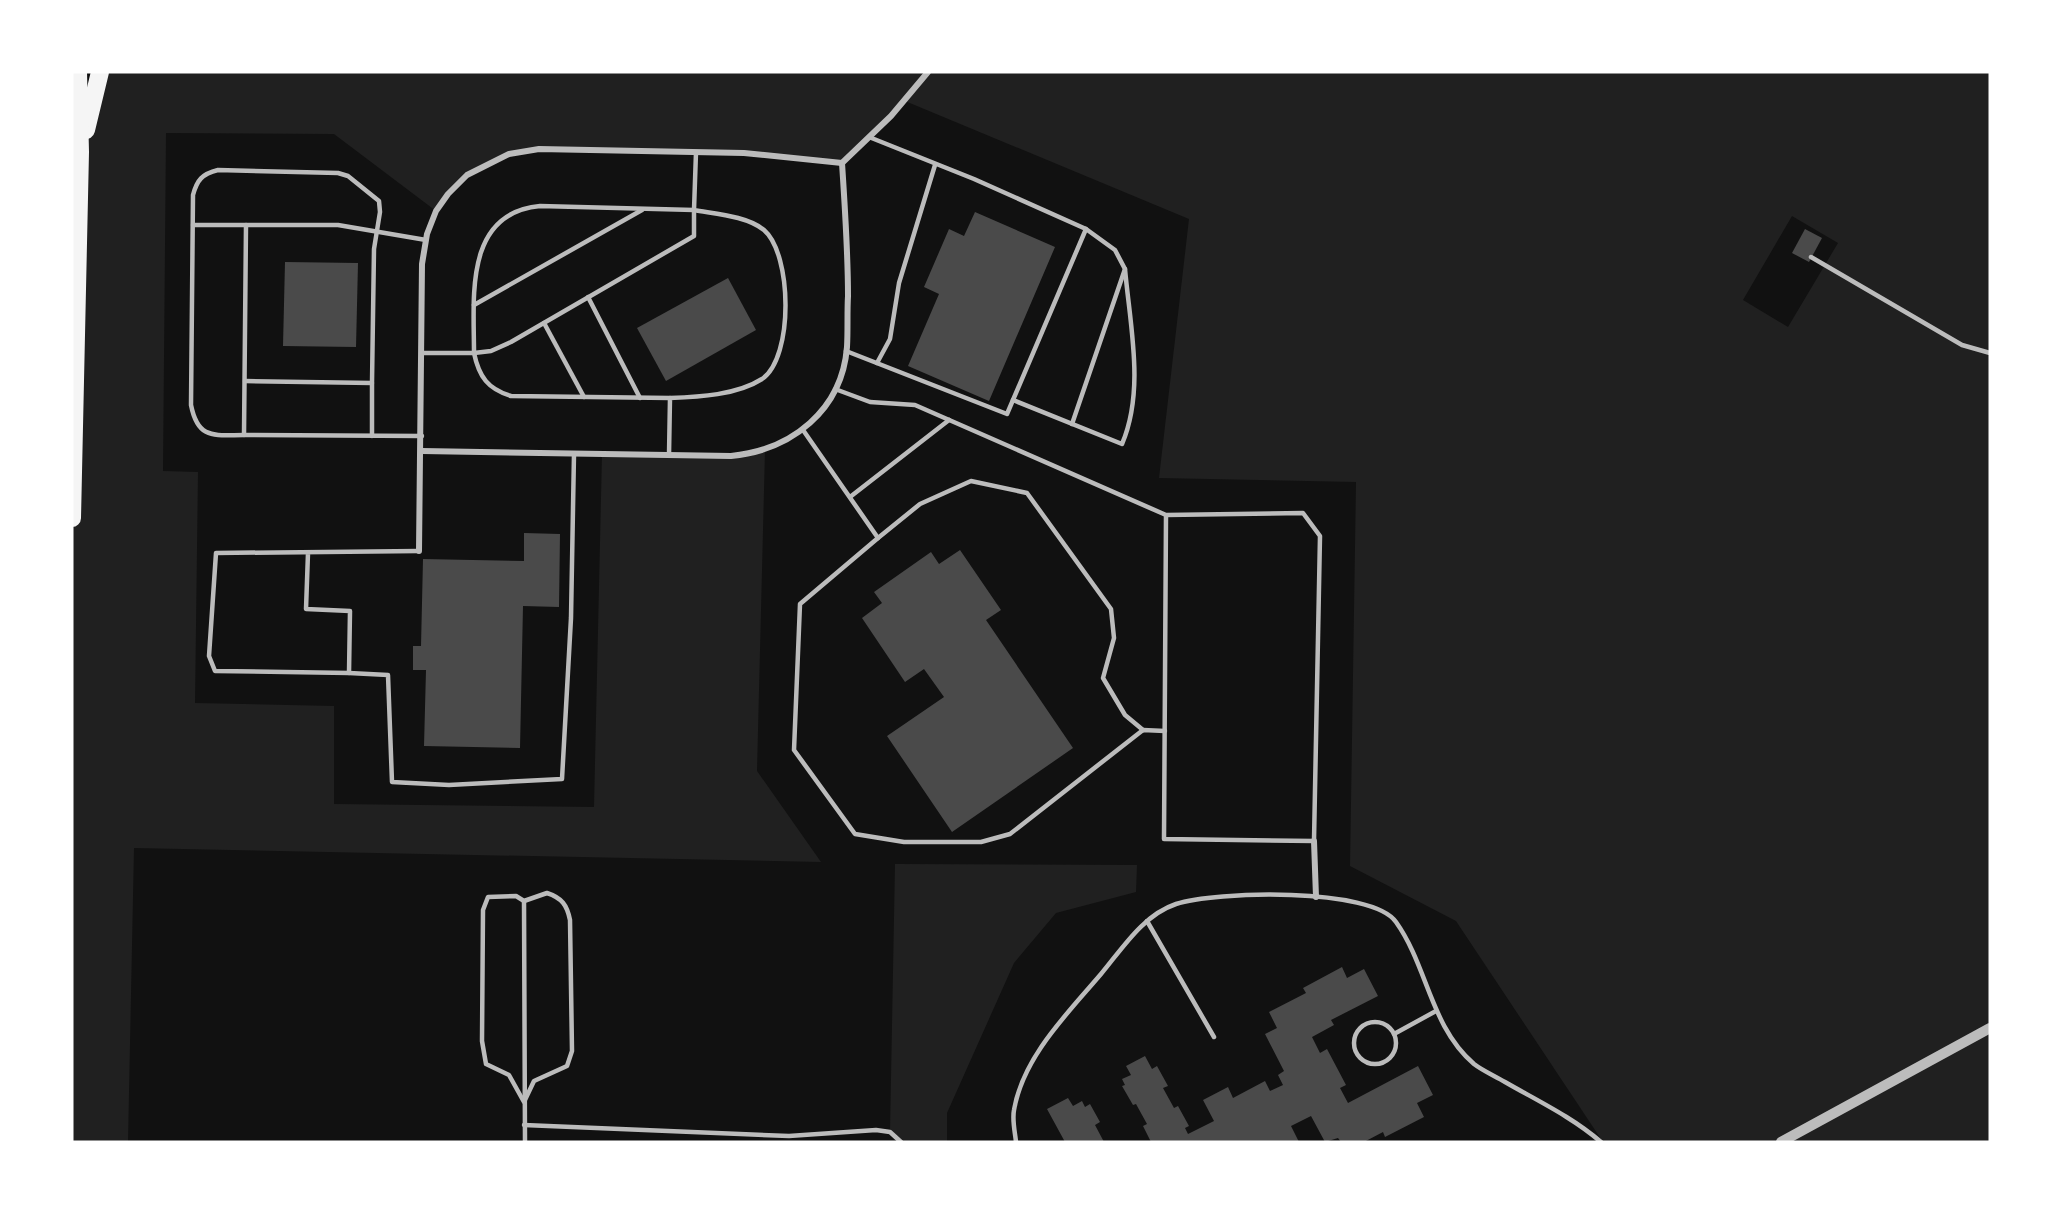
<svg xmlns="http://www.w3.org/2000/svg" width="2062" height="1214" viewBox="0 0 2062 1214" font-family="'IBM Plex Serif',serif">
<style>
.green{fill:#202020;fill-rule:evenodd}
.building{fill:#4a4a4a}
.lines{fill:none;stroke-linecap:round;stroke-linejoin:round}
.service{stroke:#bcbcbc;stroke-width:4.5}
.minor{stroke:#bcbcbc;stroke-width:6}
.tertiary{stroke:#bcbcbc;stroke-width:10}
.motorway{stroke:#f5f5f5;stroke-width:18}
</style>
<rect width="100%" height="100%" fill="#111"/>
<g class="green">
<path d="M 100,72 L 1990,72 L 1990,1142 L 1603,1142 L 1456,921 L 1350,866 L 1356,482 L 1159,478 L 1189,219 L 905,101 L 842,163 L 744,153 L 524,151 L 467,175 L 436,211 L 334,134 L 166,133 L 163,471 L 198,472 L 195,703 L 334,706 L 334,804 L 594,807 L 602,454 L 731,456 L 765,450 L 757,771 L 821,862 L 134,848 L 128,1142 L 72,1142 L 72,510 L 80,152 ZM 1792,216 L 1838,243 L 1788,327 L 1743,300 Z"/>
<path d="M 895,864 L 1137,865 L 1136,892 L 1056,913 L 1014,963 L 947,1113 L 947,1142 L 901,1142 L 890,1132 Z"/>
</g>
<g class="building">
<path d="M 975,212 L 1055,247 L 989,401 L 908,366 L 939,294 L 924,287 L 949,229 L 964,236 Z"/>
<path d="M 1805,229 L 1822,238 L 1809,262 L 1792,253 Z"/>
<path d="M 285,262 L 358,263 L 356,347 L 283,346 Z"/>
<path d="M 728,278 L 756,330 L 666,381 L 637,328 Z"/>
<path d="M 524,533 L 560,534 L 559,607 L 523,606 L 520,748 L 424,746 L 426,670 L 413,670 L 413,646 L 421,646 L 423,559 L 524,561 Z"/>
<path d="M 960,550 L 1001,610 L 986,620 L 1073,748 L 952,832 L 887,736 L 944,697 L 924,669 L 905,682 L 862,618 L 882,603 L 874,592 L 931,552 L 939,564 Z"/>
<path d="M 1342,967 L 1347,978 L 1364,969 L 1378,996 L 1331,1020 L 1334,1025 L 1312,1037 L 1320,1053 L 1327,1049 L 1346,1085 L 1340,1088 L 1348,1103 L 1418,1066 L 1433,1095 L 1417,1103 L 1424,1117 L 1385,1137 L 1383,1132 L 1364,1142 L 1341,1142 L 1338,1138 L 1325,1142 L 1311,1116 L 1291,1126 L 1299,1142 L 1151,1142 L 1143,1126 L 1147,1124 L 1136,1104 L 1133,1105 L 1122,1086 L 1125,1085 L 1122,1079 L 1131,1075 L 1126,1066 L 1145,1056 L 1152,1069 L 1157,1066 L 1168,1086 L 1163,1088 L 1174,1108 L 1178,1106 L 1189,1126 L 1185,1128 L 1188,1134 L 1214,1121 L 1203,1100 L 1228,1087 L 1233,1098 L 1265,1081 L 1270,1091 L 1283,1085 L 1278,1075 L 1284,1071 L 1265,1034 L 1277,1028 L 1269,1012 L 1306,993 L 1303,988 Z"/>
<path d="M 1068,1098 L 1073,1106 L 1082,1101 L 1085,1107 L 1090,1104 L 1100,1122 L 1095,1125 L 1104,1142 L 1065,1142 L 1047,1109 Z"/>
</g>
<g class="lines">
<g class="service">
<path d="M 193,225 L 246,225"/>
<path d="M 1811,257 L 1962,345 L 1990,353"/>
<path d="M 588,297 L 640,398"/>
<path d="M 474,305 L 642,210"/>
<path d="M 544,323 L 584,397"/>
<path d="M 846,351 L 1007,414 L 1086,229 L 974,179 L 869,137"/>
<path d="M 422,353 L 474,353 C 474,297 464,213 540,206 L 694,210 L 694,236 L 511,342 L 491,351 L 474,353 C 479,377 488,389 511,396 L 670,398"/>
<path d="M 877,363 L 890,339 L 899,283 L 935,165"/>
<path d="M 245,381 L 372,383 L 372,436"/>
<path d="M 835,389 L 870,402 L 915,405 L 1166,515 L 1164,839 L 1314,841 L 1320,536 L 1303,513 L 1166,515"/>
<path d="M 1013,400 L 1122,444 C 1145,390 1130,326 1125,269"/>
<path d="M 1072,424 L 1125,269 L 1115,250 L 1086,229"/>
<path d="M 803,430 L 878,538 L 800,604 L 794,750 L 855,834 L 904,842 L 981,842 L 1010,834 L 1143,730 L 1165,731"/>
<path d="M 244,435 C 214,435 198,440 191,405 L 193,195 C 197,180 202,174 218,170 L 338,173 L 348,176 L 379,201 L 380,212 L 374,249 L 372,383"/>
<path d="M 422,436 L 244,435 L 246,225 L 338,225 L 426,240"/>
<path d="M 669,455 L 670,398 C 699,397 737,395 762,379 C 794,357 792,254 764,230 C 747,216 716,214 694,210 L 696,152"/>
<path d="M 850,497 L 949,420"/>
<path d="M 878,538 L 920,504 L 971,481 L 1027,493 L 1111,609 L 1114,638 L 1103,678 L 1125,715 L 1143,730"/>
<path d="M 308,553 L 306,609 L 350,611 L 349,673 L 215,671 L 209,656 L 216,553 L 419,551"/>
<path d="M 349,673 L 388,675 L 392,782 L 449,785 L 562,779 L 571,618 L 574,454"/>
<path d="M 547,893 C 562,898 567,905 570,920 L 572,1051 L 567,1066 L 534,1081 L 524,1102 L 509,1075 L 486,1064 L 482,1041 L 483,910 L 488,897 L 516,896 L 524,901 Z"/>
<path d="M 524,901 L 525,1142"/>
<path d="M 1147,921 L 1214,1037"/>
<circle cx="1375" cy="1043" r="21"/>
<path d="M 1394,1034 L 1436,1011"/>
<path d="M 524,1125 L 789,1136 L 876,1130 L 890,1132 L 901,1142"/>
<path d="M 1016,1142 C 1015,1132 1012,1120 1014,1110 C 1023,1057 1067,1014 1101,974 C 1122,949 1143,915 1176,904 C 1214,891 1372,887 1396,922 C 1428,967 1430,1026 1474,1064 C 1483,1071 1495,1076 1505,1082 C 1538,1101 1572,1117 1601,1142"/>
</g>
<g class="minor">
<path d="M 842,163 L 891,116 L 928,72"/>
<path d="M 422,451 L 731,456 C 792,450 842,410 847,347 C 848,330 847,313 848,296 C 848,252 845,208 842,163"/>
<path d="M 419,551 L 422,264 L 427,234 L 436,211 L 448,194 L 467,175 L 509,154 L 539,149 L 744,153 L 842,163"/>
<path d="M 1314,841 L 1316,897"/>
</g>
<path class="tertiary" d="M 1781,1142 L 1990,1028"/>
<g class="motorway">
<path d="M 86,130 L 100,72"/>
<path d="M 72,518 L 80,152 L 78,72"/>
</g>
</g>
<rect width="2062" height="1214" fill="none" stroke="#ffffff" stroke-width="147"/>
</svg>
